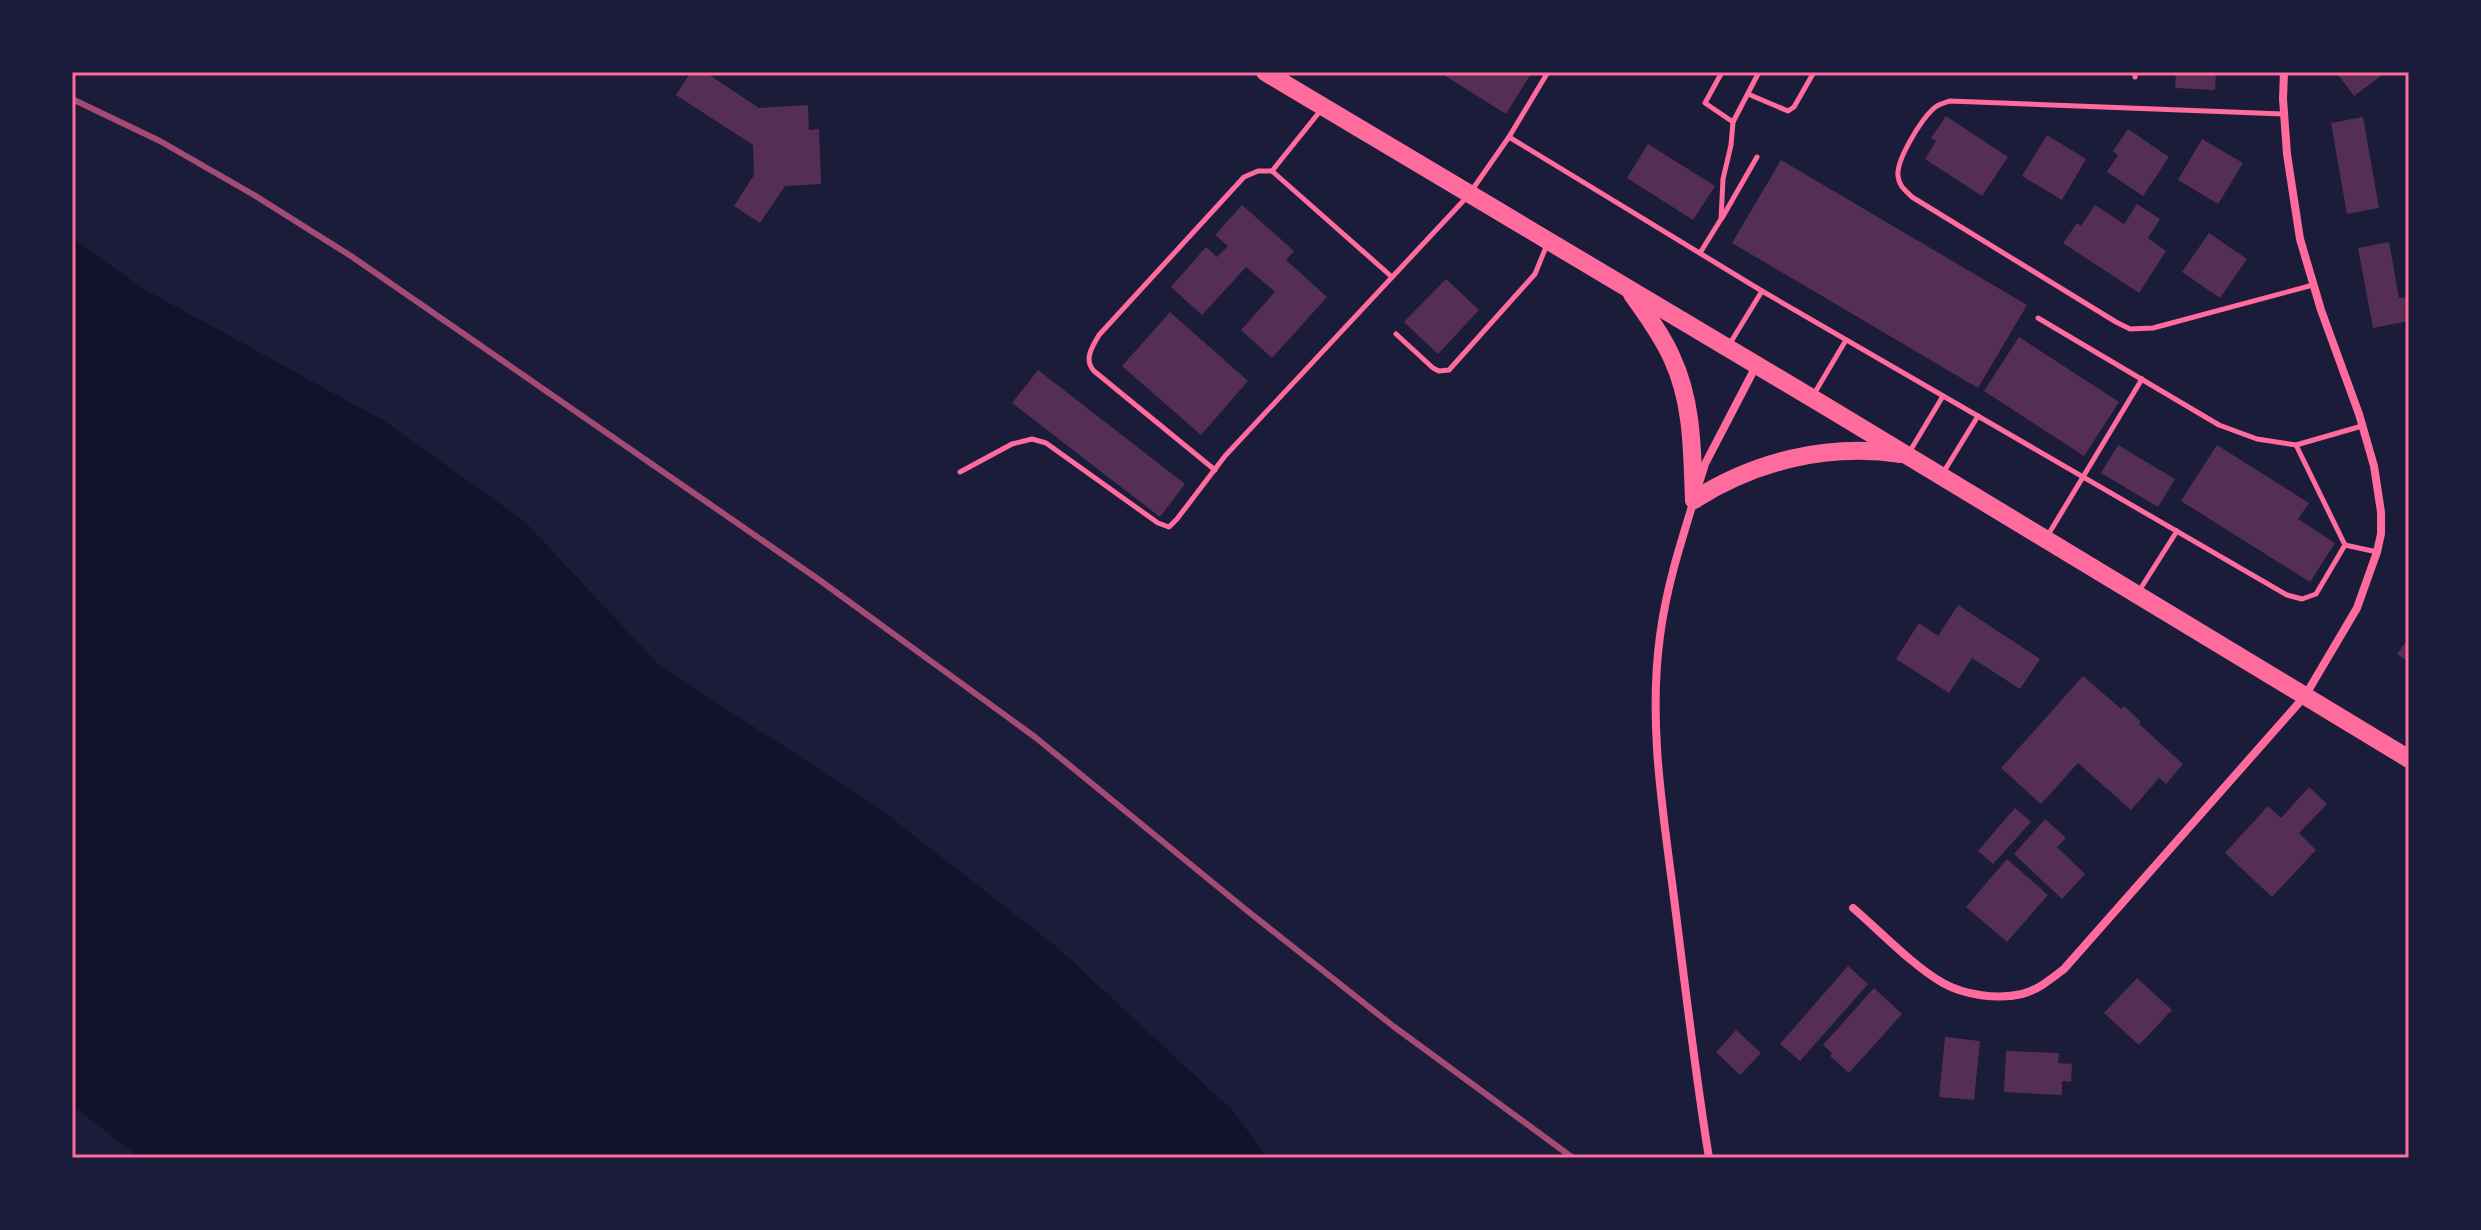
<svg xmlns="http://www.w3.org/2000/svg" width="2481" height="1230" viewBox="0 0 2481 1230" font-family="'DejaVu Sans',sans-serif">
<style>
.water{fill:#12122b}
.building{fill:#542f53}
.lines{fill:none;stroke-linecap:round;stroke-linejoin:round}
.service{stroke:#ff6b9d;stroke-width:5}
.minor{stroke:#ff6b9d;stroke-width:8}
.primary{stroke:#ff6b9d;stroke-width:18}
.rail{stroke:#a44b75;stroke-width:6}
.neatline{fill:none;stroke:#ff6b9d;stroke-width:3}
</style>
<rect width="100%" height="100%" fill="#1b1b3a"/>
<path class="water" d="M 72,238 L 144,289 L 386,422 L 524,521 L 659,665 L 880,809 L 1058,948 L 1234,1112 L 1267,1158 L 140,1158 L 72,1105 Z"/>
<g class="building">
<path d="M 691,72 L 705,72 L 759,108 L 808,105 L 809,130 L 819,129 L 821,184 L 785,186 L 760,223 L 734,206 L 754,175 L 753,145 L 676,95 Z"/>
<path d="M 1439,72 L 1532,72 L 1506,114 Z"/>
<path d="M 2176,72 L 2216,72 L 2215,90 L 2175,88 Z"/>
<path d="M 2336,72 L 2386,72 L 2354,96 Z"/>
<path d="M 1946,116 L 2008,157 L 1982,196 L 1925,159 L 1936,141 L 1931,138 Z"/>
<path d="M 2363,117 L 2379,208 L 2347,214 L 2331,123 Z"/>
<path d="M 2128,129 L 2169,157 L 2143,196 L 2107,172 L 2118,155 L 2113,151 Z"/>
<path d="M 2047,135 L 2086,159 L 2062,200 L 2022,176 Z"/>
<path d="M 2202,139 L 2243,163 L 2218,204 L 2178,180 Z"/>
<path d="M 1648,144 L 1715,186 L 1693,220 L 1627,178 Z"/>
<path d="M 1781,160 L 2027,305 L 1978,388 L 1732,243 Z"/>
<path d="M 2137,204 L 2160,219 L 2148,238 L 2166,251 L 2139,293 L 2063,243 L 2077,223 L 2081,226 L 2095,205 L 2124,224 Z"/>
<path d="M 1242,205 L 1294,251 L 1286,260 L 1327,297 L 1272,358 L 1241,330 L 1275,292 L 1246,267 L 1202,315 L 1171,287 L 1206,247 L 1217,257 L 1228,246 L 1215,235 Z"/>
<path d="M 2209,233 L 2247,259 L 2220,298 L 2182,272 Z"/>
<path d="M 2389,242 L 2399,298 L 2409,297 L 2409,321 L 2373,328 L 2358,248 Z"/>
<path d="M 1446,279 L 1479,310 L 1438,354 L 1404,322 Z"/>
<path d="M 1170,312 L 1248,381 L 1201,435 L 1122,366 Z"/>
<path d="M 2019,337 L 2119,402 L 2084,456 L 1984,391 Z"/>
<path d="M 1038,370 L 1185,484 L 1160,517 L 1012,403 Z"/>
<path d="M 2118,445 L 2175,479 L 2158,507 L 2101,473 Z"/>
<path d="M 2217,445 L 2309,503 L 2298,519 L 2335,543 L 2310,582 L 2181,501 Z"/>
<path d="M 1958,605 L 2040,659 L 2020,689 L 1972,658 L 1949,693 L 1896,659 L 1919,623 L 1938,636 Z"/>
<path d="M 2409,638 L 2409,662 L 2397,654 Z"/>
<path d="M 2083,676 L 2121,709 L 2124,706 L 2141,722 L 2139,724 L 2183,764 L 2166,784 L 2159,778 L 2131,810 L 2078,763 L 2041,804 L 2001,768 Z"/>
<path d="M 2309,787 L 2327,804 L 2299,833 L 2316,850 L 2272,897 L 2225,853 L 2268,806 L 2281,818 Z"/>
<path d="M 2015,808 L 2031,822 L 1993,864 L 1978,851 Z"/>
<path d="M 2045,819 L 2066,838 L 2057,847 L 2085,874 L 2062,899 L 2014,854 Z"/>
<path d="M 2007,859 L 2048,895 L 2007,942 L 1966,907 Z"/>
<path d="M 1848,966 L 1868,984 L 1800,1061 L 1780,1044 Z"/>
<path d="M 2137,978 L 2172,1010 L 2139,1045 L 2104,1013 Z"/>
<path d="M 1874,988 L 1902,1014 L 1849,1073 L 1830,1056 L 1832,1053 L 1823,1045 Z"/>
<path d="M 1736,1030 L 1761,1053 L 1740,1075 L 1716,1052 Z"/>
<path d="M 1945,1037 L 1980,1041 L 1974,1100 L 1939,1097 Z"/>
<path d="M 2006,1051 L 2059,1053 L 2058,1063 L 2072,1064 L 2071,1082 L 2062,1081 L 2062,1095 L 2004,1092 Z"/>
</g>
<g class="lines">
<g class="service">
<path d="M 1722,72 L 1705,103 L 1733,122"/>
<path d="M 2135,77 L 2135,72"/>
<path d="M 1748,94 L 1788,111 L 1794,107 L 1814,72"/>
<path d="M 2283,114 L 1950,101 C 1943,103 1938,104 1933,109 C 1921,120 1896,160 1898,176 C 1899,186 1905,190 1912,197 L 2116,322 L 2130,329 L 2153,328 L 2313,285"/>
<path d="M 1509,137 L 1548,72"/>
<path d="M 1272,171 L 1321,110"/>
<path d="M 1472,190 L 1509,137 L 1762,291 L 2287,595 L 2302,599 L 2316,594 L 2345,545"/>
<path d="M 1722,218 L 1757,157"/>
<path d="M 1700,253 L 1721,219 L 1723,179 L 1731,145 L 1733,122 L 1759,72"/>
<path d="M 2038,318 L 2219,425 L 2257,439 L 2296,445"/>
<path d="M 1396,334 L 1433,368 L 1439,371 L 1449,370 L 1535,274 L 1546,247"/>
<path d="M 1729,345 L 1762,291"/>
<path d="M 1814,394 L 1846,340"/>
<path d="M 1910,451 L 1943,396"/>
<path d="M 1215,470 L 1094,371 C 1083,359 1093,346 1099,335 L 1244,177 L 1258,171 L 1272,171 L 1392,277"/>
<path d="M 960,472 L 1012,444 L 1032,439 L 1046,443 L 1158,523 L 1169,527 L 1177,519 L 1225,456 L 1466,198"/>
<path d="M 1943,473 L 1978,416"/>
<path d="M 2048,535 L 2142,379"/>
<path d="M 2345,545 L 2296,445 L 2362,426"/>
<path d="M 2345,545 L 2377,552"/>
<path d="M 2139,591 L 2177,531"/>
</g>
<g class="minor">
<path d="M 1699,483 L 1705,464 L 1756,366"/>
<path d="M 1694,500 C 1680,545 1666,589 1660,636 C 1648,723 1663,812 1674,898 C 1685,985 1695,1072 1709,1158"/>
<path d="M 1853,908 C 1880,931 1913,966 1943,983 C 1964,995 1998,1000 2022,994 C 2038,990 2051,979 2064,969 L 2305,696 L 2357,608 L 2377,552 L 2381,534 L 2381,512 L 2374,466 L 2359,414 L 2321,310 L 2300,239 L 2287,154 L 2283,99 L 2284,72"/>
</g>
<g class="primary">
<path d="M 1265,72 L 1832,410 L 2409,759"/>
<path d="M 1632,294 C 1646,314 1662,335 1672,358 C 1693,403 1692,452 1694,500"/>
<path d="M 1694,500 C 1755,461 1828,443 1901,454"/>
</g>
<path class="rail" d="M 72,99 L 160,141 L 254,195 L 351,256 L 818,579 L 1035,737 L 1245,909 L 1393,1026 L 1573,1158"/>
</g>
<rect width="2481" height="1230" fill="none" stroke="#1b1b3a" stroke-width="148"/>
<rect x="74" y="74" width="2333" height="1082" class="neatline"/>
</svg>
